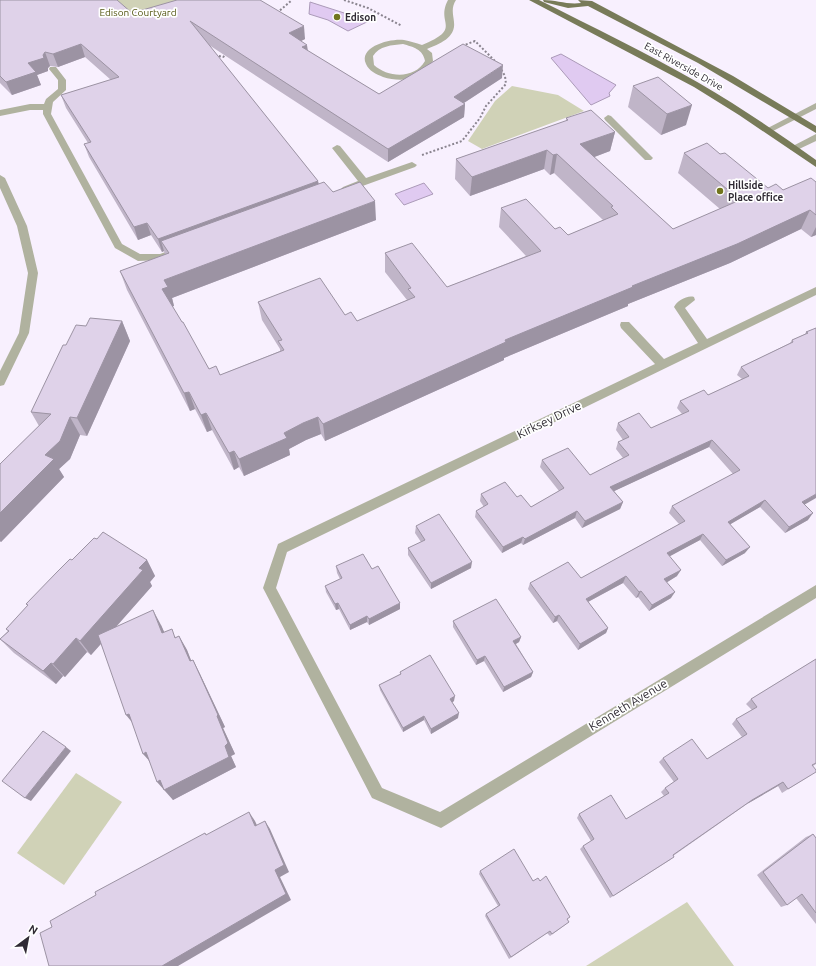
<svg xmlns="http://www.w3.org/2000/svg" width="816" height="966" viewBox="0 0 816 966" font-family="Ubuntu,sans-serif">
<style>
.green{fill:#d0d2b7}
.water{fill:#e0caf1;stroke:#ab9ab8}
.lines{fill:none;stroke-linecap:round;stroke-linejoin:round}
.path{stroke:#8a848f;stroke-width:2;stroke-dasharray:2 2;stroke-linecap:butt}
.minor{fill:#b0b29f;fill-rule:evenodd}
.major{fill:#787b59;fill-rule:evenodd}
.wall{fill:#c0b5c8}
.shaded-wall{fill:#9c93a3}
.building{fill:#dfd2e9;stroke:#9c93a3}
.poi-dot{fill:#71751c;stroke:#fff;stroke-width:1.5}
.labels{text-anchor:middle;stroke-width:3.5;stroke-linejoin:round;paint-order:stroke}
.far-park-label{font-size:10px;fill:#555814;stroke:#fff}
.far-poi-label{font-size:10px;font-weight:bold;fill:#302b34;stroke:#fff;text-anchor:start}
.far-street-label{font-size:10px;fill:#302b34;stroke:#fff}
.street-label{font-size:12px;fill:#302b34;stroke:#fff}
</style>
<rect width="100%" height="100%" fill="#f8f0fe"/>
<g class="green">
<path d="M 106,0 L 179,0 L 135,26 Z"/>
<path d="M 512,86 L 558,95 L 584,111 L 482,149 L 468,141 L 495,101 Z"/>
<path d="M 76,773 L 122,802 L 64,885 L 17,853 Z"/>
<path d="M 687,902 L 734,966 L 586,966 Z"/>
</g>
<g class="water">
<path d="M 310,2 L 369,21 L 348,31 L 328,20 L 309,14 Z"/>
<path d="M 561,54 L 616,85 L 609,93 L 610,96 L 591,105 L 551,58 Z"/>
<path d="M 424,183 L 433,194 L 404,205 L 395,194 Z"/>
</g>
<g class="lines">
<g class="path">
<path d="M 344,0 L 368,8 L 402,26"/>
<path d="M 277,13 L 292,0"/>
<path d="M 462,46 L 475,41 L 497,63"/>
<path d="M 215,55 L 223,57 L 227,54"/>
<path d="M 422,155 L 462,141 L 480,118 L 486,106 L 506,84 L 505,76 L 501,69"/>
</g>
<g class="minor">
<path d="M 448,0 L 456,0 C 451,8 453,13 454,22 C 456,38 439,44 427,49 L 432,53 L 433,61 C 423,80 402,83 383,77 C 376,74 369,71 366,64 C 358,46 392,38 404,40 C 410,41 416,43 422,45 C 464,28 435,24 448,0 ZM 403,44 C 413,47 423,49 425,61 C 415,79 388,78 374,65 L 373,56 C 379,46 392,45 403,44 Z"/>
<path d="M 50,67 L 56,67 L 66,80 L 66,90 L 53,102 L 51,114 L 122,244 L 140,254 L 160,254 L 174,249 L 179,252 L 178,254 L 161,260 L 138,261 L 115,248 L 43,114 L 43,110 L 30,110 L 0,116 L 0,110 L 30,104 L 44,104 L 46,99 L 58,89 L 58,80 L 49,69 Z"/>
<path d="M 816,103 L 816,109 L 771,132 L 765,132 L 764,130 Z"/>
<path d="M 608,115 L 611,116 L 653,158 L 651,160 L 645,160 L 605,120 L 604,118 Z"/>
<path d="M 816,134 L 816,141 L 797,150 L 791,150 L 789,148 Z"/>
<path d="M 337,145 L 340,146 L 366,178 L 412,162 L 417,165 L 415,167 L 346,192 L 343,191 L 341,189 L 343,187 L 358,181 L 332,148 Z"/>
<path d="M 0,175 L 5,178 L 27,226 L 38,273 L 29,333 L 4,385 L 0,386 L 0,371 L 19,333 L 28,273 L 17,226 L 0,188 Z"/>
<path d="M 816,287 L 816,295 L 287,552 L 276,588 L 382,788 L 440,812 L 816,585 L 816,598 L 446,825 L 441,828 L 372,798 L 263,588 L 278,544 L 655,364 L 621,328 L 620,325 L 621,322 L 629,322 L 664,359 L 698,343 L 674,307 C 677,301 687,295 694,297 L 695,300 L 685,308 L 707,339 Z"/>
</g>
<g class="major">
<path d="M 529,0 L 539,0 C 593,27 647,53 699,83 C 739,106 778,133 816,160 L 816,167 L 739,115 L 694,87 Z"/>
<path d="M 543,0 C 556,0 568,5 581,3 L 578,0 L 592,1 L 733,76 L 816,126 L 816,133 L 698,63 L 588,6 L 568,8 L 544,2 Z"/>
</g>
</g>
<g class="wall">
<path d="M 0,0 L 132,13 L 305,39 L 301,41 L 308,51 L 379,94 L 502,78 L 464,103 L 465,104 L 464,117 L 388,162 L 209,45 L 318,181 L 319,184 L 376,220 L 172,298 L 174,306 L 172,306 L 209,369 L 220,375 L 280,351 L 280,349 L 262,320 L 258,302 L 345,315 L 357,321 L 407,300 L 385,272 L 385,253 L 447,287 L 526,256 L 499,227 L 501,208 L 555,229 L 568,235 L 603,220 L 554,173 L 550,175 L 544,169 L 470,196 L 455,179 L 456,159 L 566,121 L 566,118 L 615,132 L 610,151 L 594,157 L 673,229 L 720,209 L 678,173 L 684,153 L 720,154 L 768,188 L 783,190 L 816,182 L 816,235 L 811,237 L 801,229 L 730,263 L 628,304 L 628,306 L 504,358 L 504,360 L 325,441 L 321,434 L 306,440 L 289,449 L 290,455 L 244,476 L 239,467 L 234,470 L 212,430 L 207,432 L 195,409 L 190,411 L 127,290 L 120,271 L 165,255 L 164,251 L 162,252 L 151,235 L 138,240 L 89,157 L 84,144 L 88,143 L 66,108 L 61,95 L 111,80 L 85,57 L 58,67 L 50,66 L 48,68 L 48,71 L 37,75 L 41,85 L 12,95 L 0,83 Z"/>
<path d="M 633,86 L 686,125 L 661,135 L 628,107 Z"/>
<path d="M 122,321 L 130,341 L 87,436 L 80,435 L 70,459 L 59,469 L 64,477 L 1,542 L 0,541 L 0,464 L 39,426 L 31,412 L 66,345 L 86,326 Z"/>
<path d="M 816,328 L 804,505 L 808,520 L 785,533 L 760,507 L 730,524 L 745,553 L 722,566 L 700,540 L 669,556 L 677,576 L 667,582 L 671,598 L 649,611 L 638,597 L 636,598 L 623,583 L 588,602 L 608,628 L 606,633 L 578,650 L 557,621 L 553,623 L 528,589 L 530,583 L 581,578 L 679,524 L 669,513 L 672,506 L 733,474 L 709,447 L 614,491 L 623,502 L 620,509 L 582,528 L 575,518 L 523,545 L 521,543 L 502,553 L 475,517 L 476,511 L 484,507 L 480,501 L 481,494 L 517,497 L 531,507 L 559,491 L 540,467 L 542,460 L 590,475 L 623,458 L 616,449 L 618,442 L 623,440 L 616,430 L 618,423 L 651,428 L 682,414 L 677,408 L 680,401 L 708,395 L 742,379 L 737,375 L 741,367 L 790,343 L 792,340 L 805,334 L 806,332 Z"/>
<path d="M 416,526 L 471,568 L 431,589 L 408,555 L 408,548 L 421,542 L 415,533 Z"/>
<path d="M 97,539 L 147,560 L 155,576 L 150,582 L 152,586 L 116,627 L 161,625 L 164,632 L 176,637 L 179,636 L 187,650 L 191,661 L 193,660 L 200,674 L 225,727 L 223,728 L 235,754 L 231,756 L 236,767 L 173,800 L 149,761 L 131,720 L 101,644 L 91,655 L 87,652 L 65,677 L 63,676 L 56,684 L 14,653 L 0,639 L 8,631 L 6,629 L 28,606 L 26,604 L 72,560 Z"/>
<path d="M 336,566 L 372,569 L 400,609 L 369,625 L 367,622 L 350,630 L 339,609 L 336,610 L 326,592 L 325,586 L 340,579 L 337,573 Z"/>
<path d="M 453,621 L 521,637 L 519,642 L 516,644 L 533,672 L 531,677 L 503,692 L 484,661 L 476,665 L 453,627 Z"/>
<path d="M 816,659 L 816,764 L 813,766 L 811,775 L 782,793 L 778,786 L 747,804 L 673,856 L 670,860 L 610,898 L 580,849 L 583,846 L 591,841 L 577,818 L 579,814 L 626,819 L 664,796 L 661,792 L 665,788 L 674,782 L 659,762 L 663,758 L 707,759 L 742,737 L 732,724 L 736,719 L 752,710 L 746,704 L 751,699 Z"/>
<path d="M 400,672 L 454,701 L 452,702 L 458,718 L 431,734 L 424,720 L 403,732 L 380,690 L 379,685 L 400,674 Z"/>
<path d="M 813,834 L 816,838 L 816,924 L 796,898 L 787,905 L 781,907 L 757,875 L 806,837 Z"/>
<path d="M 480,871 L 533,881 L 567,919 L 569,922 L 550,936 L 547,933 L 509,959 L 485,916 L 486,914 L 498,906 L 479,874 Z"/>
</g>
<g class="shaded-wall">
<path d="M 304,26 L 305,39 L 291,46 L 289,33 Z"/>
<path d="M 81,44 L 85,57 L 58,67 L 53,54 Z"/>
<path d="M 307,45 L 309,58 L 302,47 Z"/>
<path d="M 45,52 L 50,66 L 48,68 L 48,71 L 37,75 L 41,85 L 12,95 L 6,82 L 28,63 L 43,55 Z"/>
<path d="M 503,65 L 502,78 L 453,110 L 454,97 Z"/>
<path d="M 465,104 L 464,117 L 388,162 L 388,149 Z"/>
<path d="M 692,105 L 686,125 L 661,135 L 667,114 Z"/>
<path d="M 615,132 L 610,151 L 576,164 L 580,144 Z"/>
<path d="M 547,150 L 544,169 L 470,196 L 472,177 Z"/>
<path d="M 557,154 L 554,173 L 550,175 L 553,155 Z"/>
<path d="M 318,181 L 320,194 L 161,241 L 164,251 L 162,252 L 158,239 Z"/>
<path d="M 375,201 L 376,220 L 172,298 L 174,306 L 168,308 L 162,289 L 164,280 Z"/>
<path d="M 810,210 L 801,229 L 730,263 L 628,304 L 628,306 L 504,358 L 504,360 L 325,441 L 323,424 L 505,340 Z"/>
<path d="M 147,223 L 151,235 L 138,240 L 134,227 Z"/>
<path d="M 816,227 L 816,235 L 811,237 Z"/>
<path d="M 122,321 L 130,341 L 87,436 L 77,418 Z"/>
<path d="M 189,392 L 195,409 L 190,411 L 184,393 Z"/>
<path d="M 206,413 L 212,430 L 207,432 L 201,415 Z"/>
<path d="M 70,417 L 80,435 L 70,459 L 59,469 L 64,477 L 1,542 L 0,541 L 0,513 L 45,455 Z"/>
<path d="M 318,417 L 321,434 L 306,440 L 289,449 L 290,455 L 244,476 L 239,459 L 284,433 L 303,423 Z"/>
<path d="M 712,440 L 709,447 L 608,494 L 610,487 Z"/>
<path d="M 234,451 L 239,467 L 234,470 L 229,453 Z"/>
<path d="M 816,494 L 816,498 L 797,509 L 802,502 Z"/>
<path d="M 765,500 L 760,507 L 724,528 L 728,522 Z"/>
<path d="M 623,502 L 620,509 L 582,528 L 585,521 Z"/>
<path d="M 577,511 L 575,518 L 523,545 L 525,539 Z"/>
<path d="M 813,513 L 808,520 L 785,533 L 789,527 Z"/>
<path d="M 703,534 L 700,540 L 663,560 L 667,553 Z"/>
<path d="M 523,537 L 521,543 L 502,553 L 503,547 Z"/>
<path d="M 750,547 L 745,553 L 722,566 L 726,560 Z"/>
<path d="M 147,560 L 155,576 L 150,582 L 152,586 L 91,655 L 80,641 L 139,568 Z"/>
<path d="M 472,562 L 471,568 L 431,589 L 431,583 Z"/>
<path d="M 681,570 L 677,576 L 661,586 L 664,579 Z"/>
<path d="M 626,576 L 623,583 L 584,604 L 586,599 Z"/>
<path d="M 641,591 L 638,597 L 636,598 L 639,592 Z"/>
<path d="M 675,592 L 671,598 L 649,611 L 652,605 Z"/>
<path d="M 338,603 L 339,609 L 336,610 L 335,604 Z"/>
<path d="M 400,603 L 400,609 L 369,625 L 369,619 Z"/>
<path d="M 153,610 L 161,625 L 171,647 L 162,633 Z"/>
<path d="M 559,615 L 557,621 L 553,623 L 555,617 Z"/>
<path d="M 367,616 L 367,622 L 350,630 L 350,625 Z"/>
<path d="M 608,628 L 606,633 L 578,650 L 580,644 Z"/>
<path d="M 179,636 L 187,650 L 197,675 L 190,661 Z"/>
<path d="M 521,637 L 519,642 L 512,646 L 513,641 Z"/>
<path d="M 76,638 L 87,652 L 65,677 L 53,664 Z"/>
<path d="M 485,656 L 484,661 L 476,665 L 477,660 Z"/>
<path d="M 193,660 L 200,674 L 225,727 L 223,728 L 235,754 L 231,756 L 236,767 L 173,800 L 157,782 Z"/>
<path d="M 51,663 L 63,676 L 56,684 L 43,671 Z"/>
<path d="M 533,672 L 531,677 L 503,692 L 504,687 Z"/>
<path d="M 455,696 L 454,701 L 450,704 L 450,699 Z"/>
<path d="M 459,713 L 458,718 L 431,734 L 431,729 Z"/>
<path d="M 129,714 L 136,727 L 126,715 Z"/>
<path d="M 424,716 L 424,720 L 403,732 L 403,728 Z"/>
<path d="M 66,747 L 71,751 L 31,801 L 25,798 Z"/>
<path d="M 146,752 L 153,765 L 143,754 Z"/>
<path d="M 783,782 L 778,786 L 747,804 L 752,800 Z"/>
<path d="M 249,812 L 255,821 L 261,834 L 255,826 Z"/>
<path d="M 265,821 L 270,829 L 289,872 L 280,877 L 291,900 L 178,966 L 162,966 L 275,870 Z"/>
</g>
<g class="building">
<path d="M 0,0 L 117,0 L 132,13 L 177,0 L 260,0 L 304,26 L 289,33 L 307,45 L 302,47 L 379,94 L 463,44 L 503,65 L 454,97 L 465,104 L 388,149 L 190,21 L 318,181 L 158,239 L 147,223 L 134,227 L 84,144 L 91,142 L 61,95 L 119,77 L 81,44 L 53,54 L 45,52 L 43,55 L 44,58 L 28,63 L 36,72 L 6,82 L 0,76 Z"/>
<path d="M 658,77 L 692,105 L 667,114 L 633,86 Z"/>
<path d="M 591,110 L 615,132 L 580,144 L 673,229 L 740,200 L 684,153 L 707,143 L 720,154 L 725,153 L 768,188 L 776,184 L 783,190 L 811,178 L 816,182 L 816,215 L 810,210 L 737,244 L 632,286 L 633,287 L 505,340 L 506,342 L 323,424 L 318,417 L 303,423 L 284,433 L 287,438 L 239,459 L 234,451 L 229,453 L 206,413 L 201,415 L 189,392 L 184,393 L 120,271 L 169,253 L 161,241 L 324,182 L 333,192 L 360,182 L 375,201 L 164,280 L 168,287 L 162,289 L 182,322 L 183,322 L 209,369 L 216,366 L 220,375 L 284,350 L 278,341 L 282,340 L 258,302 L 320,278 L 345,315 L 351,312 L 357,321 L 415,297 L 408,289 L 411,288 L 385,253 L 412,243 L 447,287 L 541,251 L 501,208 L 526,199 L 555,229 L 560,227 L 568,235 L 618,214 L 611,207 L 613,206 L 557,154 L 553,155 L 547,150 L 472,177 L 456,159 L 568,120 L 566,118 Z"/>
<path d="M 90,318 L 122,321 L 77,418 L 70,417 L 60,441 L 45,455 L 54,459 L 0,513 L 0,464 L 51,414 L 31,412 L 63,345 L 66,345 L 76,325 L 86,326 Z"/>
<path d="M 816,328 L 816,494 L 802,502 L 813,513 L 789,527 L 765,500 L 728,522 L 750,547 L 726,560 L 703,534 L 667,553 L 681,570 L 664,579 L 675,592 L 652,605 L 641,591 L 639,592 L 626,576 L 586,599 L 608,628 L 580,644 L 559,615 L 555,617 L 530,583 L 568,562 L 581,578 L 685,521 L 672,506 L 740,470 L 712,440 L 610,487 L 623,502 L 585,521 L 577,511 L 525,539 L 523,537 L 503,547 L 476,511 L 488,504 L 481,494 L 505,482 L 517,497 L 521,495 L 531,507 L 564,488 L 542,460 L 568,448 L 590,475 L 629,455 L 618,442 L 629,437 L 618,423 L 639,413 L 651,428 L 689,411 L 680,401 L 704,390 L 708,395 L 749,376 L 741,367 L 793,342 L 792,340 L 808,333 L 806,332 Z"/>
<path d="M 439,514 L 472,562 L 431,583 L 408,548 L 425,540 L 416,526 Z"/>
<path d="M 103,532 L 147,560 L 139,568 L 143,570 L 80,641 L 76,638 L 53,664 L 51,663 L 43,671 L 0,639 L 9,631 L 6,629 L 28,605 L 26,604 L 57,572 L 70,559 L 72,560 L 94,538 L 97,539 Z"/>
<path d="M 363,554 L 372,569 L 378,566 L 400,603 L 369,619 L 367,616 L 350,625 L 338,603 L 335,604 L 325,586 L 342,578 L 336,566 Z"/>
<path d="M 496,599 L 521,637 L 513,641 L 533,672 L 504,687 L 485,656 L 477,660 L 453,621 Z"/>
<path d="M 153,610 L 162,633 L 172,629 L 175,638 L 179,636 L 190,661 L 193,660 L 218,715 L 217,716 L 228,743 L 225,746 L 229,757 L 164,790 L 160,780 L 157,782 L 146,752 L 143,754 L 129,714 L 126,715 L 98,635 Z"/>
<path d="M 430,655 L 455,696 L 450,699 L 459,713 L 431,729 L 424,716 L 403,728 L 379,685 L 401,674 L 400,672 Z"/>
<path d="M 816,659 L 816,763 L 812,765 L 816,770 L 816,772 L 788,789 L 783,782 L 752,800 L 673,855 L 674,857 L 613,896 L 583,846 L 594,839 L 579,814 L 611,795 L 626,819 L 669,793 L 665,788 L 678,779 L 663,758 L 692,739 L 707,759 L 747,734 L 736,719 L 757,707 L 751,699 Z"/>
<path d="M 43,731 L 66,747 L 25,798 L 2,781 Z"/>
<path d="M 249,812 L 255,826 L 265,821 L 284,865 L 275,870 L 286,894 L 162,966 L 49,966 L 40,933 L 52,927 L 50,921 L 96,895 L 95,892 L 205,833 L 206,835 Z"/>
<path d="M 813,834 L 816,838 L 816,913 L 802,894 L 787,905 L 763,872 Z"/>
<path d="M 514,849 L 533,881 L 538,878 L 540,881 L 546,876 L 570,917 L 567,919 L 569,922 L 552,934 L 550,931 L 511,957 L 486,914 L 500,905 L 480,871 Z"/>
</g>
<g class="poi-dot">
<circle cx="337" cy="17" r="4"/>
<circle cx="720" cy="191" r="4"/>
</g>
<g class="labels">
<g class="far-park-label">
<text x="138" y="16">Edison Courtyard</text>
</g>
<g class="far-poi-label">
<text x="345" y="21">Edison</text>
<text x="728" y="189">Hillside<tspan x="728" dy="12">Place office</tspan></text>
</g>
<g class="far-street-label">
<text transform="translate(684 66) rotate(29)" y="4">East Riverside Drive</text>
</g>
<g class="street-label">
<text transform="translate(549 420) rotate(-26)" y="4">Kirksey Drive</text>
<text transform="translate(628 705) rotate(-31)" y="4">Kenneth Avenue</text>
</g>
</g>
<g transform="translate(28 938) rotate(32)" stroke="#ffffff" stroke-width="3" paint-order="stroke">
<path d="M0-3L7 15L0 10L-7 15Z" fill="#302b34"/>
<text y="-6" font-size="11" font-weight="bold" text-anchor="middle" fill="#302b34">N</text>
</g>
</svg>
